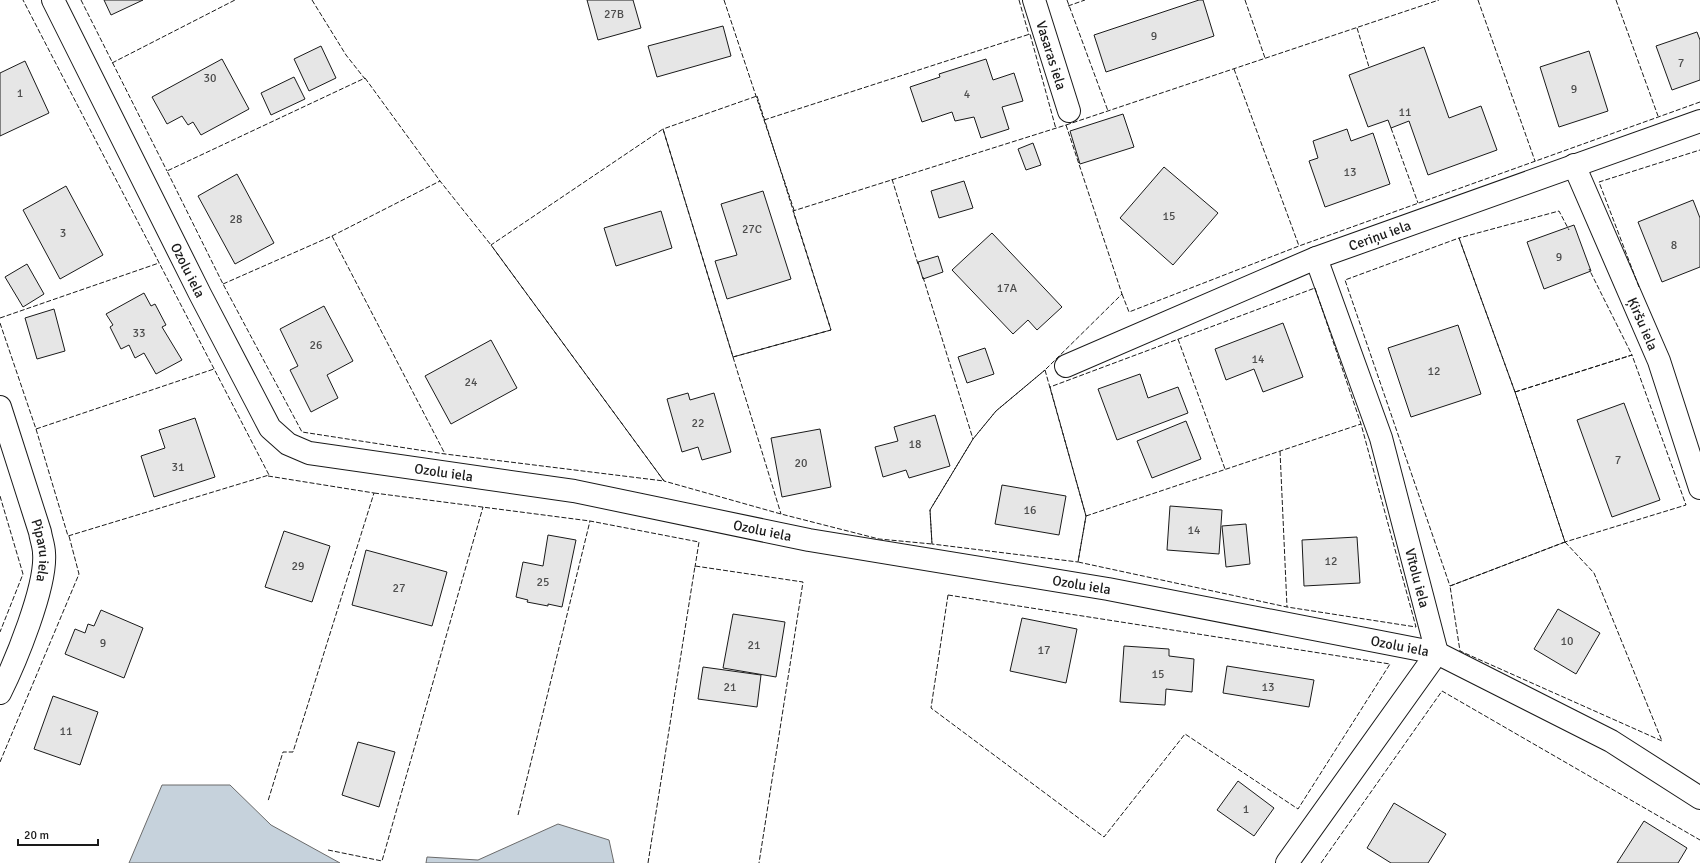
<svg xmlns="http://www.w3.org/2000/svg" width="1700" height="863" viewBox="0 0 1700 863" font-family="Signika,sans-serif">
<style>
.water{fill:#c6d2dc;stroke:#6a6a6a}
.building{fill:#e6e6e6;stroke:#1a1a1a}
.lines{fill:none;stroke-linecap:round;stroke-linejoin:round}
.street-casing{stroke:#1a1a1a;stroke-width:24}
.street{stroke:#fff;stroke-width:22}
.fence{stroke:#1a1a1a;stroke-width:1;stroke-dasharray:5 2;stroke-linecap:butt}
.labels{text-anchor:middle;stroke-width:3;stroke-linejoin:round;paint-order:stroke}
.number-label{font-size:12px;fill:#4d4d4d}
.street-label{font-size:14px;fill:#1a1a1a;stroke:#fff}
</style>
<rect width="100%" height="100%" fill="#fff"/>
<g class="water">
<path d="M 162,785 L 230,785 L 271,825 L 340,863 L 129,863 Z"/>
<path d="M 558,824 L 609,840 L 614,863 L 426,863 L 427,857 L 478,860 Z"/>
</g>
<g class="building">
<path d="M 104,0 L 143,0 L 111,15 Z"/>
<path d="M 587,0 L 633,0 L 641,28 L 598,40 Z"/>
<path d="M 1199,0 L 1203,0 L 1214,36 L 1106,72 L 1094,35 Z"/>
<path d="M 723,26 L 731,56 L 657,77 L 648,46 Z"/>
<path d="M 1697,32 L 1700,40 L 1700,80 L 1672,90 L 1656,46 Z"/>
<path d="M 321,46 L 336,78 L 309,91 L 294,59 Z"/>
<path d="M 1424,47 L 1449,118 L 1481,106 L 1497,150 L 1428,175 L 1409,121 L 1391,128 L 1388,120 L 1368,127 L 1349,75 Z"/>
<path d="M 1589,51 L 1608,111 L 1559,127 L 1540,67 Z"/>
<path d="M 222,59 L 249,109 L 201,135 L 193,122 L 188,125 L 182,116 L 167,124 L 152,97 Z"/>
<path d="M 986,59 L 993,80 L 1014,73 L 1023,101 L 1002,107 L 1009,129 L 981,138 L 974,117 L 955,121 L 952,112 L 922,122 L 910,87 L 940,77 L 939,74 Z"/>
<path d="M 25,61 L 49,113 L 0,136 L 0,73 Z"/>
<path d="M 294,77 L 305,99 L 271,115 L 261,93 Z"/>
<path d="M 1123,114 L 1134,147 L 1080,164 L 1070,131 Z"/>
<path d="M 1347,129 L 1351,141 L 1373,133 L 1390,184 L 1325,207 L 1309,161 L 1318,158 L 1313,141 Z"/>
<path d="M 1033,143 L 1041,165 L 1026,170 L 1018,149 Z"/>
<path d="M 1164,167 L 1218,213 L 1173,265 L 1120,218 Z"/>
<path d="M 237,174 L 274,243 L 235,264 L 198,196 Z"/>
<path d="M 964,181 L 973,208 L 939,218 L 931,191 Z"/>
<path d="M 66,186 L 103,255 L 60,279 L 23,210 Z"/>
<path d="M 763,191 L 791,279 L 727,299 L 715,261 L 737,255 L 721,204 Z"/>
<path d="M 1693,200 L 1700,218 L 1700,267 L 1662,282 L 1638,222 Z"/>
<path d="M 661,211 L 672,248 L 616,266 L 604,228 Z"/>
<path d="M 1574,225 L 1591,271 L 1544,289 L 1527,242 Z"/>
<path d="M 992,233 L 1062,307 L 1037,330 L 1028,320 L 1013,334 L 952,270 Z"/>
<path d="M 938,256 L 943,272 L 923,279 L 918,262 Z"/>
<path d="M 27,264 L 44,294 L 23,307 L 5,277 Z"/>
<path d="M 144,293 L 151,306 L 155,304 L 166,325 L 162,327 L 182,360 L 156,374 L 144,353 L 135,358 L 129,345 L 121,349 L 110,327 L 113,325 L 106,314 Z"/>
<path d="M 324,306 L 353,361 L 327,375 L 338,398 L 311,412 L 290,370 L 298,366 L 280,329 Z"/>
<path d="M 54,309 L 65,351 L 37,359 L 25,318 Z"/>
<path d="M 1283,323 L 1303,377 L 1263,392 L 1254,369 L 1226,380 L 1215,349 Z"/>
<path d="M 1458,325 L 1481,394 L 1411,417 L 1388,348 Z"/>
<path d="M 491,340 L 517,388 L 451,424 L 425,376 Z"/>
<path d="M 985,348 L 994,374 L 967,383 L 958,357 Z"/>
<path d="M 1140,374 L 1148,398 L 1178,387 L 1188,413 L 1117,440 L 1098,389 Z"/>
<path d="M 688,393 L 690,400 L 714,393 L 731,452 L 702,460 L 698,447 L 682,452 L 667,399 Z"/>
<path d="M 1624,403 L 1660,500 L 1612,517 L 1577,420 Z"/>
<path d="M 935,415 L 950,466 L 909,478 L 906,470 L 883,477 L 875,447 L 898,441 L 894,427 Z"/>
<path d="M 195,418 L 215,477 L 154,497 L 141,456 L 165,448 L 159,430 Z"/>
<path d="M 1186,421 L 1201,459 L 1152,478 L 1137,441 Z"/>
<path d="M 820,429 L 831,487 L 782,497 L 771,438 Z"/>
<path d="M 1002,485 L 1066,496 L 1059,535 L 995,524 Z"/>
<path d="M 1170,506 L 1222,510 L 1219,554 L 1167,550 Z"/>
<path d="M 1246,524 L 1250,564 L 1226,567 L 1222,526 Z"/>
<path d="M 284,531 L 330,546 L 312,602 L 265,587 Z"/>
<path d="M 548,535 L 576,540 L 562,607 L 548,604 L 548,606 L 527,602 L 528,600 L 516,597 L 523,562 L 543,566 Z"/>
<path d="M 1357,537 L 1360,583 L 1304,586 L 1302,540 Z"/>
<path d="M 366,550 L 447,572 L 432,626 L 352,605 Z"/>
<path d="M 1558,609 L 1600,633 L 1576,674 L 1534,649 Z"/>
<path d="M 101,610 L 143,628 L 124,678 L 65,654 L 75,629 L 85,633 L 88,624 L 94,626 Z"/>
<path d="M 733,614 L 785,622 L 776,677 L 723,668 Z"/>
<path d="M 1022,618 L 1077,629 L 1066,683 L 1010,671 Z"/>
<path d="M 1124,646 L 1169,649 L 1169,656 L 1194,659 L 1192,692 L 1166,689 L 1165,705 L 1120,702 Z"/>
<path d="M 1227,666 L 1314,680 L 1309,707 L 1223,693 Z"/>
<path d="M 703,667 L 761,675 L 757,707 L 698,699 Z"/>
<path d="M 53,696 L 98,712 L 80,765 L 34,749 Z"/>
<path d="M 358,742 L 395,752 L 379,807 L 342,795 Z"/>
<path d="M 1238,781 L 1274,808 L 1254,836 L 1217,810 Z"/>
<path d="M 1394,803 L 1446,834 L 1428,863 L 1391,863 L 1367,848 Z"/>
<path d="M 1644,821 L 1687,848 L 1678,863 L 1617,863 Z"/>
</g>
<g class="lines">
<defs>
<g id="street">
<path id="s1" d="M 53,0 L 200,294 L 270,428 L 288,444 L 309,453 L 574,491 L 809,540 L 1108,589 L 1437,653 L 1611,741 L 1700,798"/>
<path id="s2" d="M 1034,0 L 1069,111"/>
<path id="s3" d="M 1574,165 L 1659,361 L 1700,488"/>
<path id="s4" d="M 1316,258 L 1381,438 L 1437,653"/>
<path id="s5" d="M 1066,366 L 1316,258 L 1700,121"/>
<path id="s6" d="M 0,407 L 40,532 C 41,539 44,546 44,553 C 47,586 15,663 0,693"/>
<path d="M 1287,863 L 1437,653"/>
</g>
</defs>
<use href="#street" class="street-casing"/>
<use href="#street" class="street"/>
<g class="fence">
<path d="M 81,0 L 167,171"/>
<path d="M 312,0 L 346,55 L 365,79"/>
<path d="M 724,0 L 794,210"/>
<path d="M 1019,0 L 1029,35"/>
<path d="M 1067,0 L 1108,111"/>
<path d="M 1245,0 L 1265,58"/>
<path d="M 1478,0 L 1535,161"/>
<path d="M 1616,0 L 1658,116"/>
<path d="M 1068,6 L 1085,0"/>
<path d="M 1357,28 L 1369,67"/>
<path d="M 112,63 L 235,0"/>
<path d="M 1234,69 L 1299,246"/>
<path d="M 365,78 L 440,181 L 491,245 L 664,481 L 445,454 L 302,432 L 223,284 L 167,171 Z"/>
<path d="M 757,96 L 831,330 L 733,357 L 663,129 Z"/>
<path d="M 764,120 L 1030,34 L 1056,129"/>
<path d="M 1066,125 L 1122,294 L 1045,370 L 996,411 L 973,439 L 930,510 L 932,544 L 879,539 L 781,514 L 664,481 L 491,245 L 663,129 L 733,357 L 831,330 L 793,211 Z"/>
<path d="M 1066,125 L 1439,0"/>
<path d="M 1391,128 L 1418,203"/>
<path d="M 892,179 L 918,264"/>
<path d="M 332,236 L 445,454"/>
<path d="M 1459,238 L 1515,392 L 1565,542 L 1450,586 L 1345,280 Z"/>
<path d="M 923,277 L 973,439"/>
<path d="M 223,284 L 332,236 L 440,181"/>
<path d="M 1639,287 L 1599,182 L 1700,150"/>
<path d="M 1315,288 L 1361,424 L 1416,627 L 1287,607 L 1078,562 L 1086,516 L 1050,387 Z"/>
<path d="M 1122,294 L 1129,312 L 1299,246 L 1700,102"/>
<path d="M 0,318 L 159,263"/>
<path d="M 0,323 L 36,429 L 68,536 L 269,475 L 23,0"/>
<path d="M 1178,339 L 1225,469"/>
<path d="M 733,357 L 781,514"/>
<path d="M 1045,370 L 1086,516 L 1078,562 L 932,544 L 930,510 L 973,439 L 996,411 Z"/>
<path d="M 1515,392 L 1632,355 L 1686,505 L 1565,542 L 1515,392 L 1459,238 L 1559,211 L 1569,230"/>
<path d="M 1515,392 L 1632,355 L 1589,269"/>
<path d="M 36,429 L 214,369"/>
<path d="M 1280,451 L 1287,607"/>
<path d="M 268,476 L 374,493 L 293,752 L 283,752 L 268,801"/>
<path d="M 374,493 L 590,521 L 699,542 L 695,567"/>
<path d="M 0,496 L 23,574 L 0,632"/>
<path d="M 1086,516 L 1361,424"/>
<path d="M 1565,542 L 1594,573 L 1662,741 L 1460,651 L 1450,586 Z"/>
<path d="M 948,595 L 1390,664 L 1298,809 L 1185,734 L 1104,837 L 931,708 Z"/>
<path d="M 0,762 L 79,574 L 69,536"/>
<path d="M 518,815 L 590,521"/>
<path d="M 328,850 L 382,861 L 483,507"/>
<path d="M 648,863 L 695,566 L 803,582 L 759,863"/>
<path d="M 1321,863 L 1442,691 L 1700,840"/>
</g>
</g>
<g class="labels">
<g class="number-label">
<text x="614" y="18">27B</text>
<text x="1154" y="40">9</text>
<text x="1681" y="67">7</text>
<text x="210" y="82">30</text>
<text x="1574" y="93">9</text>
<text x="20" y="97">1</text>
<text x="967" y="98">4</text>
<text x="1405" y="116">11</text>
<text x="1350" y="176">13</text>
<text x="1169" y="220">15</text>
<text x="236" y="223">28</text>
<text x="752" y="233">27C</text>
<text x="63" y="237">3</text>
<text x="1674" y="249">8</text>
<text x="1559" y="261">9</text>
<text x="1007" y="292">17A</text>
<text x="139" y="337">33</text>
<text x="316" y="349">26</text>
<text x="1258" y="363">14</text>
<text x="1434" y="375">12</text>
<text x="471" y="386">24</text>
<text x="698" y="427">22</text>
<text x="915" y="448">18</text>
<text x="1618" y="464">7</text>
<text x="801" y="467">20</text>
<text x="178" y="471">31</text>
<text x="1030" y="514">16</text>
<text x="1194" y="534">14</text>
<text x="1331" y="565">12</text>
<text x="298" y="570">29</text>
<text x="543" y="586">25</text>
<text x="399" y="592">27</text>
<text x="1567" y="645">10</text>
<text x="103" y="647">9</text>
<text x="754" y="649">21</text>
<text x="1044" y="654">17</text>
<text x="1158" y="678">15</text>
<text x="730" y="691">21</text>
<text x="1268" y="691">13</text>
<text x="66" y="735">11</text>
<text x="1246" y="813">1</text>
</g>
<g class="street-label">
<text dy="5" stroke="none"><textPath href="#s2" startOffset="58">Vasaras iela</textPath></text>
<text dy="5" stroke="none"><textPath href="#s5" startOffset="340">Ceriņu iela</textPath></text>
<text dy="5" stroke="none"><textPath href="#s1" startOffset="302">Ozolu iela</textPath></text>
<text dy="5" stroke="none"><textPath href="#s3" startOffset="173">Ķiršu iela</textPath></text>
<text dy="5" stroke="none"><textPath href="#s1" startOffset="663">Ozolu iela</textPath></text>
<text dy="5" stroke="none"><textPath href="#s1" startOffset="987">Ozolu iela</textPath></text>
<text dy="5" stroke="none"><textPath href="#s6" startOffset="150">Piparu iela</textPath></text>
<text dy="5" stroke="none"><textPath href="#s4" startOffset="336">Vītolu iela</textPath></text>
<text dy="5" stroke="none"><textPath href="#s1" startOffset="1311">Ozolu iela</textPath></text>
<text dy="5" stroke="none"><textPath href="#s1" startOffset="1635">Ozolu iela</textPath></text>
</g>
</g>
<path d="M18 839v6h80v-6" fill="none" stroke="#1a1a1a" stroke-width="2"/>
<text x="24" y="839" font-size="12" fill="#1a1a1a" stroke="#ffffff" stroke-width="3" paint-order="stroke">20 m</text>
</svg>
